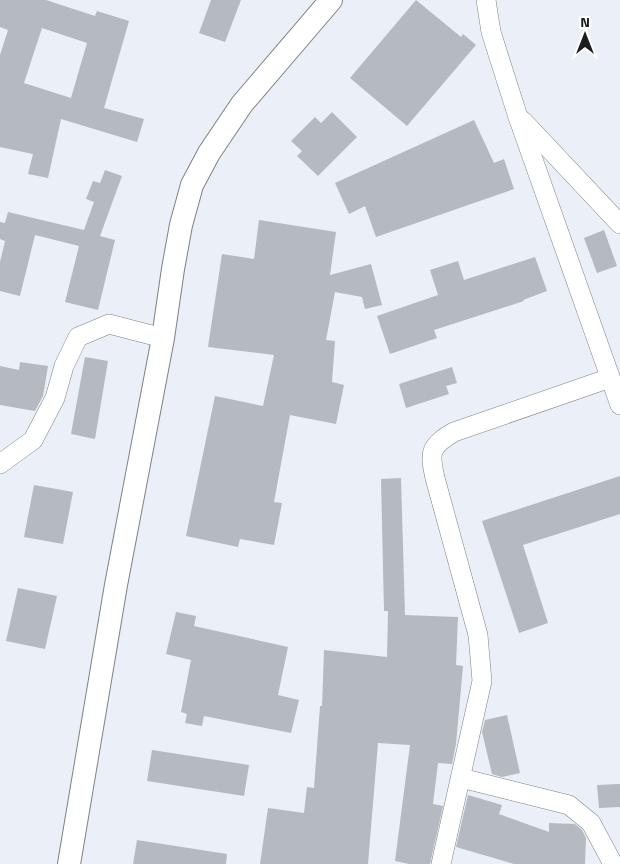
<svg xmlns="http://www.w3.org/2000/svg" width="620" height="864" viewBox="0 0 620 864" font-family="'Titillium Web',sans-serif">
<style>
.building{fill:#b5b9c0;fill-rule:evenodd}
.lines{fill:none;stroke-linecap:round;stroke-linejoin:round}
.minor-casing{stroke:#7e8188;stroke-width:20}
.tertiary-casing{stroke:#7e8188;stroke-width:24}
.minor{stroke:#fff;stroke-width:19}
.tertiary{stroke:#fff;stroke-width:22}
</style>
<rect width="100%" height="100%" fill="#ebeff7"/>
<g class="building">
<path d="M 0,0 L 46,0 L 95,16 L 97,11 L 129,21 L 104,108 L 144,119 L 137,142 L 61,119 L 48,178 L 28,174 L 33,154 L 0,147 L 0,55 L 8,30 L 0,27 ZM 42,28 L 87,43 L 71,98 L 24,83 Z"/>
<path d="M 211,0 L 241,0 L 225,42 L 199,33 Z"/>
<path d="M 416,0 L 461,37 L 463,34 L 476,45 L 407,126 L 350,78 Z"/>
<path d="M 332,112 L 357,137 L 318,176 L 297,156 L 302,151 L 291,141 L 315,117 L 321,123 Z"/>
<path d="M 474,120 L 494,163 L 504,159 L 514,189 L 376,237 L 365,206 L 349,214 L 335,183 Z"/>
<path d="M 105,170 L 122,176 L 100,236 L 115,240 L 98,310 L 65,302 L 79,246 L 35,235 L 20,296 L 0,291 L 0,262 L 5,241 L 0,239 L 0,222 L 5,223 L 8,212 L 84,230 L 94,202 L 86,199 L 93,181 L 100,183 Z"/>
<path d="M 259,220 L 336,232 L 330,275 L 371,264 L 382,305 L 365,309 L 362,297 L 335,292 L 326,340 L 335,341 L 332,382 L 344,385 L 336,424 L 290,415 L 274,502 L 282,503 L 274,545 L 240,539 L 238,547 L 186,536 L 215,396 L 263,406 L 274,355 L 208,347 L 222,254 L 254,259 Z"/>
<path d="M 604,230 L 617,266 L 597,273 L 584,238 Z"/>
<path d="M 535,257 L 547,291 L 523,300 L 524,301 L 434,330 L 437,338 L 390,354 L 377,316 L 438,295 L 430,270 L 458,261 L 464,280 Z"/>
<path d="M 85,357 L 108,361 L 95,439 L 71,434 Z"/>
<path d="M 20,362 L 48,366 L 43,396 L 35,411 L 0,405 L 0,366 L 19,370 Z"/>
<path d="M 452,367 L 457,383 L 446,386 L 449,394 L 406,408 L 399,384 Z"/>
<path d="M 620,476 L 620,514 L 523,545 L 548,623 L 519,633 L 482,521 Z"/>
<path d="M 401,478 L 405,615 L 458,617 L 456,665 L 463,666 L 456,744 L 452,764 L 438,763 L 433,804 L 443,806 L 430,864 L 409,864 L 395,861 L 410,745 L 378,743 L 368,864 L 260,864 L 268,808 L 304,813 L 307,787 L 314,788 L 320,706 L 322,706 L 324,650 L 387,657 L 388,611 L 384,611 L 381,479 Z"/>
<path d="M 34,485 L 73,492 L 63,544 L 24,537 Z"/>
<path d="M 18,588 L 57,596 L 45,649 L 6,641 Z"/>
<path d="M 176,612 L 196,616 L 194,626 L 288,647 L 278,695 L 299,700 L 291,733 L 204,716 L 202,726 L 185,723 L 187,714 L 181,712 L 191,660 L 166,654 Z"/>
<path d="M 507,715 L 520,773 L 502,777 L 492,774 L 482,732 L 485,720 Z"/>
<path d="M 152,750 L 249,765 L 244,796 L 147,781 Z"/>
<path d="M 620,784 L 620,807 L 599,808 L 597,785 Z"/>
<path d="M 468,795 L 502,805 L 499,814 L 549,832 L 549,823 L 575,824 L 582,830 L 586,838 L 585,864 L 514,864 L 456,847 Z"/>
<path d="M 137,840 L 227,854 L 226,864 L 133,864 Z"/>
</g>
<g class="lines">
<defs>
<g id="minor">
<path d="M 486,0 L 491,32 L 518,117 L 620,405"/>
<path d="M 523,121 L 620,224"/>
<path d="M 0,464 L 33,440 L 55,398 L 64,366 L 78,337 L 109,324 L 163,338"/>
<path d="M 461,778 L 569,805 L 591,823 L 613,864"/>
<path d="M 441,864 L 482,681 L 478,635 L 435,478 C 429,452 430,446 454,432 L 610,378"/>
</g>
<path id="tertiary" d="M 69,864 L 116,585 L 163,338 L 173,269 L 181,225 L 192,185 L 209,153 L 242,104 L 331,0"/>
</defs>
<use href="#minor" class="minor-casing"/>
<use href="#tertiary" class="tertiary-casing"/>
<use href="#minor" class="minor"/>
<use href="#tertiary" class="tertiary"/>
</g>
<g transform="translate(585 35)" stroke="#ffffff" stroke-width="4" paint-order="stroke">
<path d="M0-4L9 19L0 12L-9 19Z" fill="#1b1c1f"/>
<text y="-8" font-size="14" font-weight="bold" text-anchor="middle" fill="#1b1c1f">N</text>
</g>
</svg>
